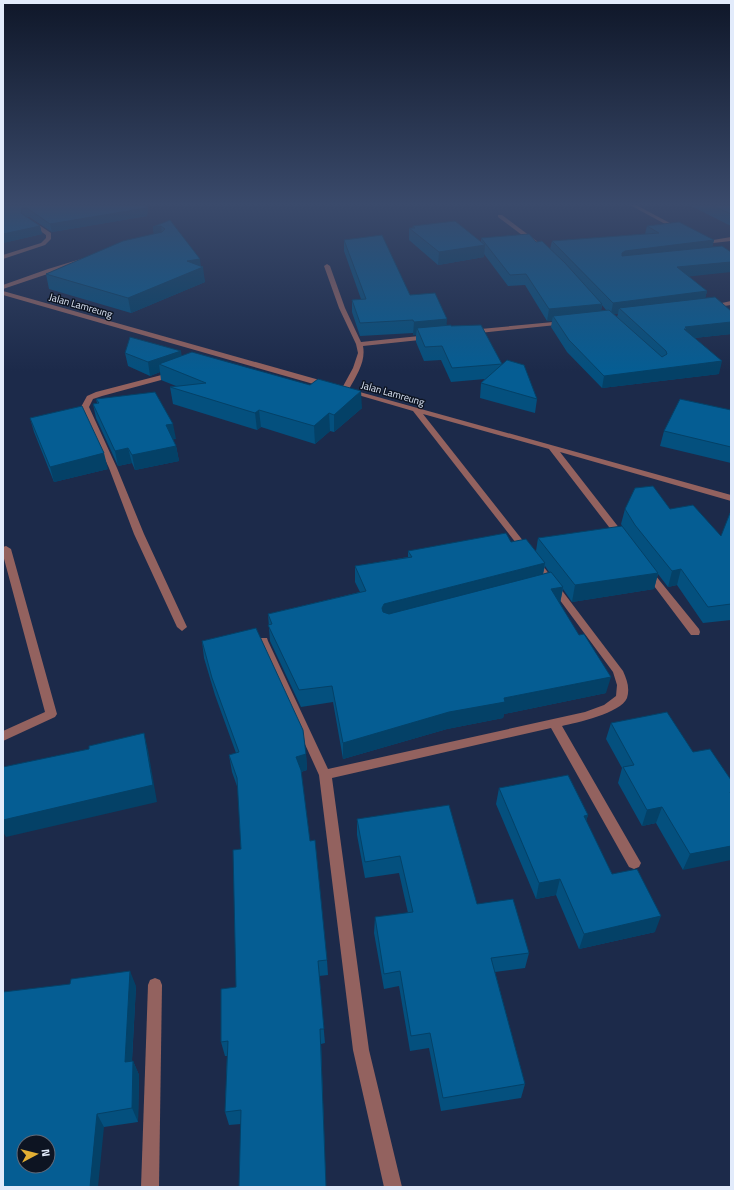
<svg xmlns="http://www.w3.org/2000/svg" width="734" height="1190" viewBox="0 0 734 1190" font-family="'Titillium Web',sans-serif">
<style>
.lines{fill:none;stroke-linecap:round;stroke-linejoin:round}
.minor{fill:#93625f;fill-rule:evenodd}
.wall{fill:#04507e;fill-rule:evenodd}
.shaded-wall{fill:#044167}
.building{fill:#055d93;stroke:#044167;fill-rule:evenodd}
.labels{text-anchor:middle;stroke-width:3;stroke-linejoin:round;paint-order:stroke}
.far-street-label{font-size:10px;fill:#e2ebfb;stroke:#0d1422}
</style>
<rect width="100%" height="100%" fill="#1c2a4a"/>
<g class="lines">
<g class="minor">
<path d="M 630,205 L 636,205 L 683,230 L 678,231 Z"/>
<path d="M 498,215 L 502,215 L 538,242 L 538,244 L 534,244 L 498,217 Z"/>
<path d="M 29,221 L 33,221 L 51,233 L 51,239 L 45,245 L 3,259 L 3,255 L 41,243 L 46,238 L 46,235 L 29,223 Z"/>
<path d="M 731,237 L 731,241 L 704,244 L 701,242 Z"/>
<path d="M 84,258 L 87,260 L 86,261 L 3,289 L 3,285 L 48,269 Z"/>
<path d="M 327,264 L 330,266 L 345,308 L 361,342 L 429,335 L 432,337 L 429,339 L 363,346 C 366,361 357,375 349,389 L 731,495 L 731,501 L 560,452 L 627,538 L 625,540 L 619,540 L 549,449 L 423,414 L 554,580 L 623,671 C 627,680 630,688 627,698 C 621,713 576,723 562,726 L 641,863 L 639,867 L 634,869 L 629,867 L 551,728 L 332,778 L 369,1050 L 402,1187 L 384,1187 L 353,1050 L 319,775 L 258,641 L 259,638 L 267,638 L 268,641 L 328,769 L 585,712 L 604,705 L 616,696 L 617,685 L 613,672 L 548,584 L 413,411 L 341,390 L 353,368 L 358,353 L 356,344 L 339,308 L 324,266 Z"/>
<path d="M 3,291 L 330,383 L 331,385 L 324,387 L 3,295 Z"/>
<path d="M 731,301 L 731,305 L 711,308 L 708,306 Z"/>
<path d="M 564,321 L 567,323 L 566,324 L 470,334 L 467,332 L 470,330 Z"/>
<path d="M 173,372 L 177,374 L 176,376 L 102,396 L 93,399 L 89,407 L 117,468 L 144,534 L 187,627 L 182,631 L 177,627 L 134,534 L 109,468 L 81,407 L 87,396 L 96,392 Z"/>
<path d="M 6,546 L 11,549 L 57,714 L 55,717 L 3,741 L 3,731 L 45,712 L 3,555 L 3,547 Z"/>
<path d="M 648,569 L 651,570 L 699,629 L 700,632 L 699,635 L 691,635 L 645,574 L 643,572 L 645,570 Z"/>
<path d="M 155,978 L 160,980 L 162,985 L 159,1187 L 141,1187 L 148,985 L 150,980 Z"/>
</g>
</g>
<g class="wall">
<path d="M 3,205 L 148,205 L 147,216 L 52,232 L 29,217 L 27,217 L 40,226 L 42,234 L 3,243 Z"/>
<path d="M 689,205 L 731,205 L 731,226 Z"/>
<path d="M 170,220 L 201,266 L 205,282 L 131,313 L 49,289 L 46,274 L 154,234 L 153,227 Z"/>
<path d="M 413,226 L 481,242 L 481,238 L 536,242 L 550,249 L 552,241 L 645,234 L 647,226 L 714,240 L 712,247 L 689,277 L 707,291 L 705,298 L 731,311 L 731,334 L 694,338 L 719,374 L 602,388 L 567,352 L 551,327 L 552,321 L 547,321 L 525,285 L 508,286 L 484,254 L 484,257 L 438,265 L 409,240 L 409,228 L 412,228 ZM 602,305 L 606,310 L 601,311 ZM 613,314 L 618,314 L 617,317 Z"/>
<path d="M 344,240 L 447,325 L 451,326 L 502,364 L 537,399 L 535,413 L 480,398 L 481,383 L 485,379 L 451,382 L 441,360 L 424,361 L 416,342 L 416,335 L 413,335 L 413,333 L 360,336 L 352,312 L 352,300 L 361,299 L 344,251 Z"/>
<path d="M 125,353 L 181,356 L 362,408 L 334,432 L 330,431 L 315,444 L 261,427 L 257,430 L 173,404 L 170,387 L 176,386 L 161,380 L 160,372 L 150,376 L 128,366 Z"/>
<path d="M 96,399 L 176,439 L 173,439 L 176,446 L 179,461 L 135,470 L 132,463 L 118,466 L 96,418 L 93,404 L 97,403 Z"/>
<path d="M 731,410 L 731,463 L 660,446 L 664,431 Z"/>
<path d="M 30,418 L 108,469 L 54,482 L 34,432 Z"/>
<path d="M 625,509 L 670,509 L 721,536 L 731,514 L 731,620 L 703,623 L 677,585 L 668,587 L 658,574 L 654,589 L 572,602 L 563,589 L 560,603 L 606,693 L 504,714 L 503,718 L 447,729 L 343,759 L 333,702 L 301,707 L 270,641 L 268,614 L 360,592 L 355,582 L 355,566 L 408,557 L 408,551 L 511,542 L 536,551 L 538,538 L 626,532 L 621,524 ZM 545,566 L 549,572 L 543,574 Z"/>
<path d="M 202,641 L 306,754 L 307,770 L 301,772 L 310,841 L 327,960 L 328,975 L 319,976 L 325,1043 L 321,1044 L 326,1187 L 239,1187 L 241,1124 L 229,1125 L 225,1112 L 227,1056 L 225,1056 L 221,1042 L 236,987 L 241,849 L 238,789 L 232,772 L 229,755 L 236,753 L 215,695 L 204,658 Z"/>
<path d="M 611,723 L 693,752 L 731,780 L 683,870 L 656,823 L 642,826 L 618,783 L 622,768 L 606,739 Z"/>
<path d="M 499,788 L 588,815 L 586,821 L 612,874 L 655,932 L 579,949 L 556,895 L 536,899 L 496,804 Z"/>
<path d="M 357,819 L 477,904 L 529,953 L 525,968 L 495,972 L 525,1084 L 521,1098 L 441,1111 L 429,1048 L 410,1051 L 399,986 L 384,989 L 374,933 L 375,917 L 408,913 L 399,873 L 365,878 L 357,835 Z"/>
<path d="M 136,986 L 132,1061 L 133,1061 L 139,1075 L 138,1122 L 104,1127 L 3,1187 Z"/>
</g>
<g class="shaded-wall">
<path d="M 146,205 L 148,205 L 147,216 L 52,232 L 50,224 Z"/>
<path d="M 40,226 L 42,234 L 3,243 L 3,234 Z"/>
<path d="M 161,226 L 163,240 L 155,241 L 153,227 Z"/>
<path d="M 714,240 L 711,251 L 620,264 L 622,253 L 625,251 Z"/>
<path d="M 485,245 L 484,257 L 438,265 L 439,252 Z"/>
<path d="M 200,259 L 201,268 L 203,267 L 205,282 L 131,313 L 128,298 L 187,261 Z"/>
<path d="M 731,262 L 731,272 L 675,278 L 677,267 Z"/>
<path d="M 707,291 L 704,303 L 619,308 L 618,314 L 611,314 L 613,303 Z"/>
<path d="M 602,304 L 600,316 L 553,316 L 552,321 L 547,321 L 549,309 Z"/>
<path d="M 447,319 L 446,332 L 417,328 L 416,335 L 413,335 L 414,322 Z"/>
<path d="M 731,322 L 731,334 L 685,339 L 685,327 Z"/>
<path d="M 181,351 L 183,365 L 159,364 L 160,372 L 150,376 L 148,362 Z"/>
<path d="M 722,361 L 719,374 L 602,388 L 604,376 Z"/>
<path d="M 361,391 L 362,408 L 334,432 L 334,415 Z"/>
<path d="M 259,410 L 261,427 L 257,430 L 255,413 Z"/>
<path d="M 329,413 L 330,431 L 315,444 L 314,426 Z"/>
<path d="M 173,424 L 176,439 L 169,440 L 166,425 Z"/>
<path d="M 176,446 L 179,461 L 135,470 L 132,455 Z"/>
<path d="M 128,448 L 132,463 L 118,466 L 115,451 Z"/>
<path d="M 104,453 L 108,469 L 54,482 L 50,467 Z"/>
<path d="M 545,563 L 542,579 L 384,621 L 382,608 L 384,604 Z"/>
<path d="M 681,569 L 677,585 L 668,587 L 672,571 Z"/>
<path d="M 658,573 L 654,589 L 572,602 L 575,585 Z"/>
<path d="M 563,587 L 560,603 L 551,589 Z"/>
<path d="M 611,677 L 606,693 L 504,714 L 503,718 L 447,729 L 343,759 L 343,743 L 449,712 L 504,698 Z"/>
<path d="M 144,733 L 148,750 L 157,802 L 6,837 L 3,832 L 3,820 Z"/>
<path d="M 306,754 L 307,770 L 297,773 L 296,757 Z"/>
<path d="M 662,807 L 656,823 L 642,826 L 647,810 Z"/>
<path d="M 588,815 L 583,831 L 584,816 Z"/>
<path d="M 731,846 L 731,860 L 683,870 L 690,854 Z"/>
<path d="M 560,879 L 556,895 L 536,899 L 539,883 Z"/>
<path d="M 661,916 L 655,932 L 579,949 L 584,934 Z"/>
<path d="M 130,971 L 136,986 L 131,1076 L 125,1062 Z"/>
<path d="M 320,1029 L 321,1044 L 326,1187 Z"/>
<path d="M 133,1061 L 139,1075 L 138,1122 L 132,1108 Z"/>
<path d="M 97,1114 L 104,1127 L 98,1187 L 90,1187 Z"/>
</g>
<g class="building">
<path d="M 3,205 L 146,205 L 146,208 L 50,224 L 27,208 L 22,208 L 21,213 L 40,226 L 3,234 Z"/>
<path d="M 711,205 L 731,205 L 731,214 Z"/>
<path d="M 170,220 L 200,259 L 187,261 L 203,267 L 128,298 L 46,274 L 123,241 L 162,232 L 165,229 L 161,226 L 153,227 Z"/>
<path d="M 455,221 L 485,245 L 439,252 L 409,228 L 415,228 L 413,226 Z"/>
<path d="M 679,222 L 714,240 L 625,251 L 622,253 L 622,256 L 722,246 L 731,252 L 731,262 L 677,267 L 707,291 L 613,303 L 552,241 L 659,233 L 647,226 Z"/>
<path d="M 529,234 L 536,242 L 542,241 L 565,263 L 602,304 L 549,309 L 526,274 L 510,275 L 481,238 Z"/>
<path d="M 382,235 L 410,295 L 435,293 L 447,319 L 414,322 L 413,320 L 360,323 L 352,300 L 366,299 L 344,240 Z"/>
<path d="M 715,297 L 731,311 L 731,322 L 685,327 L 687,329 L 684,329 L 722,361 L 604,376 L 569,340 L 553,316 L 609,310 L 662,357 L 667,354 L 666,351 L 619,308 Z"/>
<path d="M 451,325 L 451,326 L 481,325 L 502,364 L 452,368 L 442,346 L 425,347 L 417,328 Z"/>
<path d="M 130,337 L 181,351 L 148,362 L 125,353 Z"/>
<path d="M 192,352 L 310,385 L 318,379 L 361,391 L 334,415 L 329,413 L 314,426 L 259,410 L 255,413 L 170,387 L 206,383 L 159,364 Z"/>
<path d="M 507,360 L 524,365 L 537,399 L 481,383 Z"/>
<path d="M 155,392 L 173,424 L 166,425 L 176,446 L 132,455 L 128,448 L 115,451 L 93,404 L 99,403 L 96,399 Z"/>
<path d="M 680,399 L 731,410 L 731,447 L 664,431 Z"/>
<path d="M 82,406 L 104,453 L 50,467 L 30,418 Z"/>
<path d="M 653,486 L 670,509 L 693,505 L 721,536 L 730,513 L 731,514 L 731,604 L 708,607 L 681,569 L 672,571 L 635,525 L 625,509 L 635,488 Z"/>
<path d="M 622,526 L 658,573 L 575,585 L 538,538 Z"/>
<path d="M 506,533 L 511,542 L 526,539 L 545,563 L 384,604 L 382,608 L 383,612 L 389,614 L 551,572 L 563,587 L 551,589 L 579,635 L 584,634 L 611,677 L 504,698 L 505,702 L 449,712 L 343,743 L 332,686 L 299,690 L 268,625 L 272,624 L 268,614 L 366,591 L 355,566 L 412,557 L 408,551 Z"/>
<path d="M 256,628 L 303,730 L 306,754 L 296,757 L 301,770 L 310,841 L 315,840 L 327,960 L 318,961 L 324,1029 L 320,1029 L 326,1187 L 239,1187 L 241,1110 L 225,1112 L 228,1041 L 221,1042 L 221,989 L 236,987 L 233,850 L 241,849 L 237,778 L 229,755 L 239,752 L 212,678 L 202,641 Z"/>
<path d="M 667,712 L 693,752 L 710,749 L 731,780 L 731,791 L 730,792 L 731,794 L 731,846 L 690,854 L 662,807 L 647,810 L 623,767 L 634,765 L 611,723 Z"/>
<path d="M 144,733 L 153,785 L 3,820 L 3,767 L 89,749 L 89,746 Z"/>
<path d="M 568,775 L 588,815 L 584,816 L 612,874 L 637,869 L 661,916 L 584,934 L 560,879 L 539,883 L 499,788 Z"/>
<path d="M 449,805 L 477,904 L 513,899 L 529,953 L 491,958 L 525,1084 L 443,1098 L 430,1033 L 411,1036 L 400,971 L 384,974 L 375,917 L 413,912 L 400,856 L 365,862 L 357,819 Z"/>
<path d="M 130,971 L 125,1062 L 133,1061 L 132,1108 L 97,1114 L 90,1187 L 3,1187 L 3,992 L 70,984 L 71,979 ZM 24,1142 L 48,1142 L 48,1166 L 24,1166 Z"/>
</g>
<linearGradient id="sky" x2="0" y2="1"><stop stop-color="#0f1729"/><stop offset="0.55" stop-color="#3a4a6b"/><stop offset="1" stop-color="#3a4a6b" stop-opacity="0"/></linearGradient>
<rect width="734" height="371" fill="url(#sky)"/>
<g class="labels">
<g class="far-street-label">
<text transform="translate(81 305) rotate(16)" y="4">Jalan Lamreung</text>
<text transform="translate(393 393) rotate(16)" y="4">Jalan Lamreung</text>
</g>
</g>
<rect width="734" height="1190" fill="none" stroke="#e2ebfb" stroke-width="8"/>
<g transform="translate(36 1154) rotate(83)"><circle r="19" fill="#0d1422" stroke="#626a79"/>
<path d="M0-3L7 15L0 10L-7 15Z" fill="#e2af34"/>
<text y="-6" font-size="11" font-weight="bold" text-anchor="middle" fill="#e2ebfb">N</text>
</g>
</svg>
